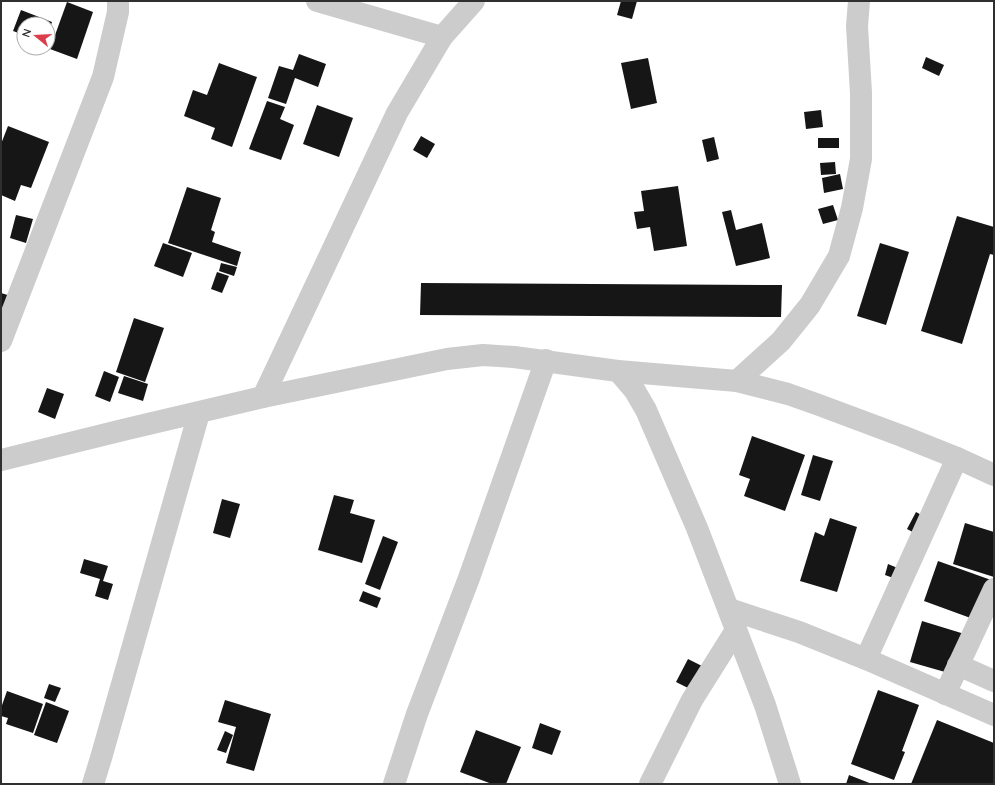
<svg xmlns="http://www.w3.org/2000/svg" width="995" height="785" viewBox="0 0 995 785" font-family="Quicksand,sans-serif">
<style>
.building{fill:#161616}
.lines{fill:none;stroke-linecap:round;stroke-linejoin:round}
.minor{stroke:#ccc;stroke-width:22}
</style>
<rect width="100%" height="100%" fill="#fff"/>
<g class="building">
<path d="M 621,1 L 637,1 L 632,19 L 617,15 Z"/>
<path d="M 67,2 L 93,12 L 77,59 L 50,49 Z"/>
<path d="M 21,10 L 52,22 L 48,33 L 48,24 L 24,24 L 24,35 L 13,31 Z"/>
<path d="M 299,54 L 326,64 L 318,87 L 295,78 L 286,104 L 268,98 L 279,66 L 293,70 Z"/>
<path d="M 926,57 L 944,65 L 939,76 L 922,68 Z"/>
<path d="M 648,58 L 657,103 L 631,109 L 621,63 Z"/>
<path d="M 219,63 L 257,77 L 232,147 L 211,139 L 215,128 L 184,116 L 193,90 L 207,95 Z"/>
<path d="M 267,101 L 285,107 L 280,119 L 294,125 L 281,160 L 249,149 Z"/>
<path d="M 317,105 L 353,118 L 339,157 L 303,144 Z"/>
<path d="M 821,110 L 823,127 L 806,129 L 804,112 Z"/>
<path d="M 8,126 L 49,142 L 31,188 L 21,185 L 15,201 L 1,195 L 1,144 Z"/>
<path d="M 421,136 L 435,144 L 427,158 L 413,150 Z"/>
<path d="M 714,137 L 719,159 L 707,162 L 702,140 Z"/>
<rect x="818" y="138" width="21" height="10"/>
<path d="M 835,162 L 836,174 L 821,175 L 820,163 Z"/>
<path d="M 840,174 L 843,189 L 824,193 L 822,178 Z"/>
<path d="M 678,186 L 687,246 L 654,251 L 650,227 L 637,229 L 634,212 L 644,211 L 641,191 Z"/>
<path d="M 187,187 L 221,198 L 211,230 L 215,232 L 212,242 L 241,252 L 237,266 L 168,243 Z"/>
<path d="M 833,205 L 838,220 L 823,224 L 818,209 Z"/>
<path d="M 731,210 L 736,230 L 762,223 L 770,258 L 736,266 L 722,212 Z"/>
<path d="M 16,215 L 33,219 L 26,243 L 10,238 Z"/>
<path d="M 957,216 L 994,227 L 994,255 L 990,254 L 962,344 L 921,331 Z"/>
<path d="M 163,243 L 192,253 L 183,277 L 154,266 Z"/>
<path d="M 880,243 L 909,252 L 886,325 L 857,316 Z"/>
<path d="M 221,263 L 237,267 L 234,276 L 219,271 Z"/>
<path d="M 217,272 L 229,276 L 222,293 L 211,289 Z"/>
<path d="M 421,283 L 782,285 L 781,317 L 420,315 Z"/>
<path d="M 1,293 L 11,296 L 1,322 Z"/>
<path d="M 134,318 L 164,328 L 145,382 L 116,372 Z"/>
<path d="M 104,371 L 119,377 L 110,402 L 95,396 Z"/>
<path d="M 124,376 L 148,384 L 143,401 L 118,393 Z"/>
<path d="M 47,388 L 64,394 L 55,419 L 38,412 Z"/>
<path d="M 752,436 L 805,455 L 785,511 L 744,496 L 750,479 L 739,475 Z"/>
<path d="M 813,455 L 833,461 L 820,501 L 801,495 Z"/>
<path d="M 334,495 L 354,500 L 350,513 L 375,520 L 362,563 L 318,550 Z"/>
<path d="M 222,499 L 240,504 L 230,538 L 213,533 Z"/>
<path d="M 916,512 L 927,518 L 918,535 L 907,529 Z"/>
<path d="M 830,518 L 857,527 L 837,592 L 800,581 L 815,532 L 824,536 Z"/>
<path d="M 965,523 L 994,532 L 994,577 L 953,564 Z"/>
<path d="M 383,536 L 398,542 L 380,590 L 365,584 Z"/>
<path d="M 84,559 L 108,566 L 103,581 L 113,584 L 108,600 L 95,596 L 100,579 L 80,573 Z"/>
<path d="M 938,561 L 991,580 L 976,620 L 924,601 Z"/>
<path d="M 888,564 L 900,569 L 896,579 L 885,575 Z"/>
<path d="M 363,591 L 381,598 L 377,608 L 359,601 Z"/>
<path d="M 922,621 L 971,636 L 959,676 L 910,662 Z"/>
<path d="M 688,659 L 704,667 L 692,690 L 676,682 Z"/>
<path d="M 49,684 L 61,688 L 55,702 L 44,698 Z"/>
<path d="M 878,690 L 919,705 L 902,751 L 905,752 L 894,780 L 851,764 Z"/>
<path d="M 7,691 L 43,704 L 33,733 L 6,724 L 8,718 L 1,716 L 1,708 Z"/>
<path d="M 225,700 L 271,714 L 254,771 L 226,763 L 236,727 L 218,722 Z"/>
<path d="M 46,702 L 69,711 L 57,743 L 34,735 Z"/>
<path d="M 937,720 L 994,743 L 994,784 L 911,784 Z"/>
<path d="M 540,723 L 561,731 L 552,755 L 532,748 Z"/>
<path d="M 476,730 L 521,747 L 506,784 L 492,784 L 460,772 Z"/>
<path d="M 225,731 L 233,735 L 226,753 L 217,750 Z"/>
<path d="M 849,775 L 872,784 L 846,784 Z"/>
</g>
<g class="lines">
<g class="minor">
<path d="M 317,1 L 442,37"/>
<path d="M 1,341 L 103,77 L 118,12 L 118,1"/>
<path d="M 618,371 L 635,391 L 646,410 L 697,528 L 765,705 L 790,784"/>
<path d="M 737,381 L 781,341 L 810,305 L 839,256 L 852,208 L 861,159 L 861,93 L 857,26 L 859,1"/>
<path d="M 263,397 L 397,113 L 442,37 L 474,1"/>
<path d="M 1,460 L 127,429 L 263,397 L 447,359 L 483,355 L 514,357 L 618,371 L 737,381 L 788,394 L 819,405 L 902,436 L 957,458 L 994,475"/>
<path d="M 729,609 L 799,632 L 866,659 L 994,715"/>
<path d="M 866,659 L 957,458"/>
<path d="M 958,665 L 994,681"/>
<path d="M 945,694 L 994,589"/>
<path d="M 93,784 L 101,758 L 199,413"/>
<path d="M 394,784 L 417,714 L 469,578 L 546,360"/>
<path d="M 650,784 L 692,700 L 736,630"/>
</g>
</g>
<rect width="995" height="785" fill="none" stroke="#2f2f2f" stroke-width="4"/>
<g transform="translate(36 36) rotate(288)"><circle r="19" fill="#ffffff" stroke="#acacac"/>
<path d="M0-3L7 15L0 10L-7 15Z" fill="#db3d4b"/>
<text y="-6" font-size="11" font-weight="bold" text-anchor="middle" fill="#2f2f2f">N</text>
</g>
</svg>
